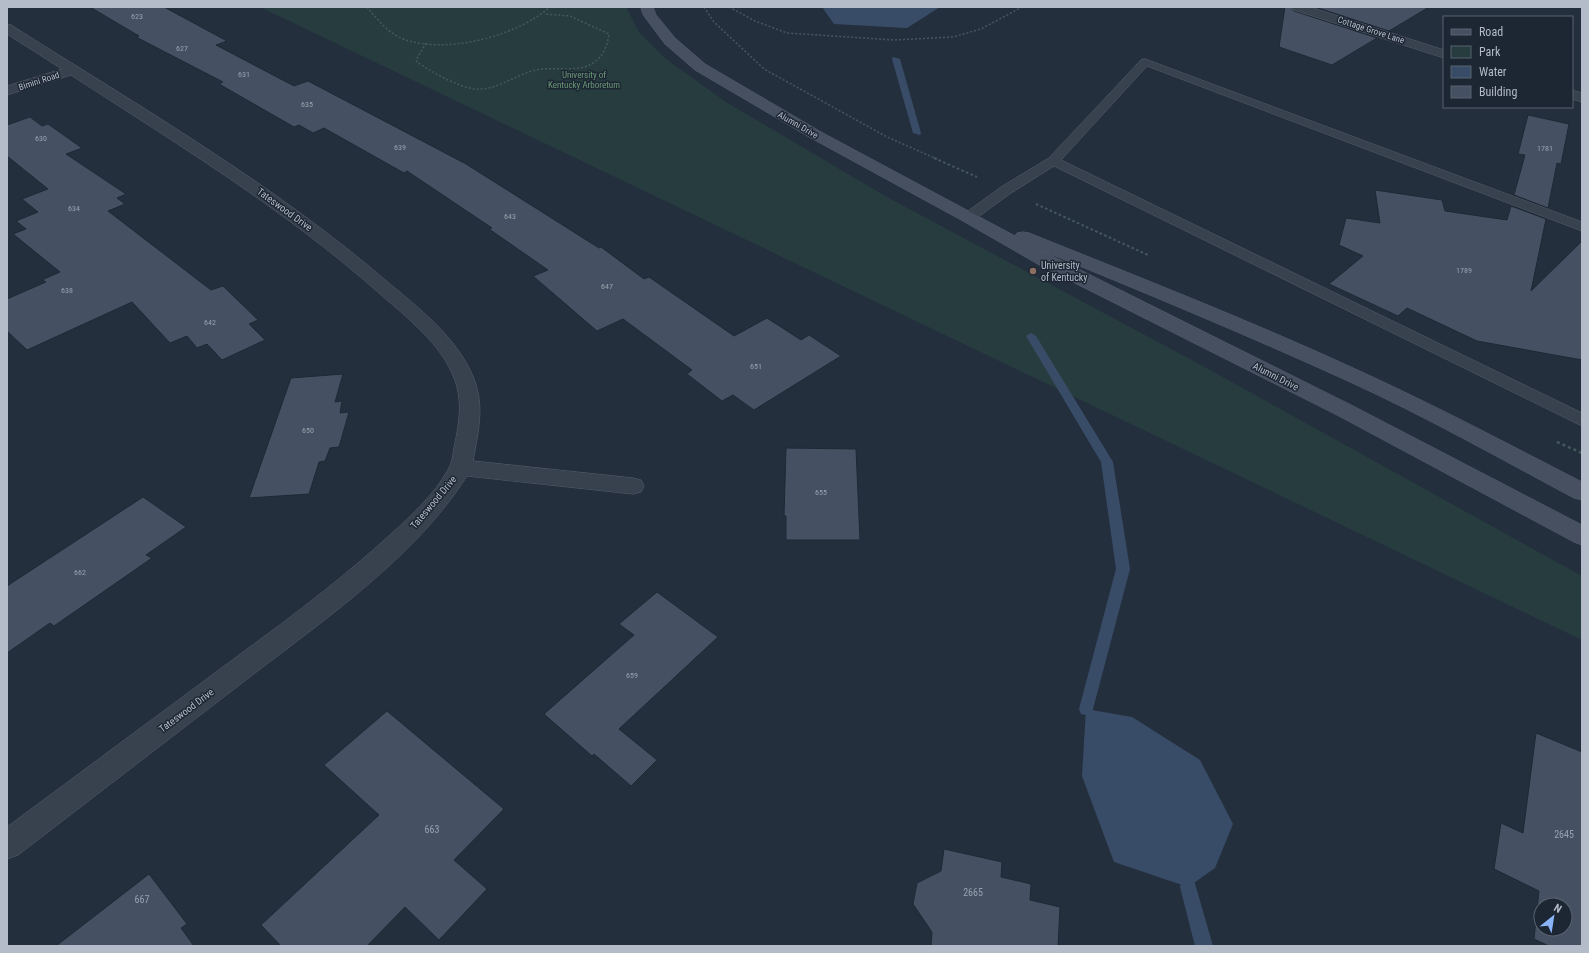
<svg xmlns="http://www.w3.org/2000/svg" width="1589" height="953" viewBox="0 0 1589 953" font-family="'Roboto Condensed',sans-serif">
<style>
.green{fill:#263c3f}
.water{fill:#394c67}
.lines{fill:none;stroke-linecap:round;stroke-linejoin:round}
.stream{fill:#394c67;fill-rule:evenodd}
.building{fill:#455162;stroke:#1f2835;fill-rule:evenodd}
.lane-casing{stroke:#565f6c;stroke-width:1}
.street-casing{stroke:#565f6c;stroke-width:1}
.secondary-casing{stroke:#565f6c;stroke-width:1}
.path-far2{stroke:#44595c;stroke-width:1.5;stroke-dasharray:2 2;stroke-linecap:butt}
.path-far1{stroke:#44595c;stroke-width:2;stroke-dasharray:2.5 2.5;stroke-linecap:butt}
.path{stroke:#44595c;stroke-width:2.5;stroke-dasharray:3 3;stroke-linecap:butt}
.lane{fill:#38414e;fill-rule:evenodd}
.street{fill:#38414e;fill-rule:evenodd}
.secondary{fill:#465061;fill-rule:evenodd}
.education-dot{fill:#8d6e63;stroke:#1d2633;stroke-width:1.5}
.labels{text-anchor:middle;stroke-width:3;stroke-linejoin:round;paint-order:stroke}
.number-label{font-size:8px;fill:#98a1af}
.far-street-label{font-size:9px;fill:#b4bcc9;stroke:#1d2633}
.far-park-label{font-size:9px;fill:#6b9a76;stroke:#1d2633}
.street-label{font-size:10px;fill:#b4bcc9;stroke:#1d2633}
.poi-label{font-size:10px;fill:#b4bcc9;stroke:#1d2633;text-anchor:start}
.near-number-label{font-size:10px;fill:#98a1af}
</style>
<rect width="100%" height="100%" fill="#242f3e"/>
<path class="green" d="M 260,7 L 626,7 L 639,32 L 666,59 L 726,102 L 887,197 L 1201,365 L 1582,576 L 1582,640 Z"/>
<g class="water">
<path d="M 822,7 L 940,7 L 907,28 L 834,24 Z"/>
<path d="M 1086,709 L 1132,717 L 1200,760 L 1233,824 L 1215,868 L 1188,887 L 1114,862 L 1082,776 Z"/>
</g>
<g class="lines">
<g class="stream">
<path d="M 893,57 L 900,59 L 921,133 L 920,135 L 913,133 L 892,59 Z"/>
<path d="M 1031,333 L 1036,336 L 1113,462 L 1130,569 L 1093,709 L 1091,714 L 1086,715 L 1081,714 L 1079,709 L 1116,569 L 1101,462 L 1026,336 Z"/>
<path d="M 1188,879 L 1194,881 L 1196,887 L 1213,946 L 1195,946 L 1180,887 L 1182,881 Z"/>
</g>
</g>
<g class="building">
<path d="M 90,7 L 164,7 L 227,41 L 216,45 L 294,86 L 308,81 L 466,164 L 599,248 L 601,247 L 644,279 L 649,277 L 734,336 L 767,318 L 801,340 L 809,335 L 841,356 L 754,410 L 733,395 L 722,401 L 687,374 L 692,370 L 623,319 L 597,331 L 533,276 L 548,270 L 489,229 L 492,228 L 407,171 L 404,173 L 324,128 L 313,133 L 299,125 L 294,127 L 219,84 L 223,82 L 136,37 L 139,36 Z"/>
<path d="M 1285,7 L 1291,7 L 1294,11 L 1377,38 L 1332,65 L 1279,47 Z"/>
<path d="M 1315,7 L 1429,7 L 1389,31 Z"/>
<path d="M 1528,115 L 1569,124 L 1561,164 L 1557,163 L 1548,208 L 1514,195 L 1525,155 L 1518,154 Z"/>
<path d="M 30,117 L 42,126 L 48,124 L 82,148 L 66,154 L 126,194 L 117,198 L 125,204 L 108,211 L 211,290 L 223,286 L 258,320 L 249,324 L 265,340 L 222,360 L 207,344 L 197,348 L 187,336 L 170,343 L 132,302 L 27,350 L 7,331 L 7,299 L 46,282 L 42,280 L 60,272 L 13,234 L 26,229 L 16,221 L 38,212 L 22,199 L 48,189 L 7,156 L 7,125 Z"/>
<path d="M 1375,190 L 1442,200 L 1445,211 L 1507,220 L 1511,206 L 1546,219 L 1531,291 L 1582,241 L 1582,360 L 1477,341 L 1407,308 L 1398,316 L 1329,284 L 1363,256 L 1339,245 L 1346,218 L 1380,223 Z"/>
<path d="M 343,374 L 335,402 L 342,401 L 340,413 L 349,412 L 339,447 L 330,448 L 325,461 L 319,462 L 309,494 L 249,498 L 291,378 Z"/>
<path d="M 786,448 L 856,449 L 860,540 L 786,540 L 786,516 L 784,516 Z"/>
<path d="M 143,497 L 186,527 L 146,555 L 152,558 L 54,626 L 50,623 L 7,653 L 7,586 Z"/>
<path d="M 657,592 L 718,637 L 619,729 L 657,760 L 631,786 L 594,754 L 592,756 L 544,714 L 634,635 L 619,624 Z"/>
<path d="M 387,711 L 504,809 L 454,860 L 487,889 L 439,940 L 405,907 L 367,946 L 281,946 L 261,925 L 379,815 L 324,765 Z"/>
<path d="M 1536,733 L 1582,752 L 1582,946 L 1549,946 L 1534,939 L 1539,891 L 1494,869 L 1501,823 L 1523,833 ZM 1541,905 L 1565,905 L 1565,929 L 1541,929 Z"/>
<path d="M 944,849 L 1002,862 L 1001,877 L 1031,884 L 1030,900 L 1060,907 L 1058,946 L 931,946 L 932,932 L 913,904 L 917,883 L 941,871 Z"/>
<path d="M 149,874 L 187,924 L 181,928 L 194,946 L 56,946 Z"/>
</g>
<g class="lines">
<defs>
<path id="lane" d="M 1145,59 L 1582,222 L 1582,231 L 1147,66 L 1061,160 L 1582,413 L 1582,426 L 1054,166 L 1011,193 L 974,220 L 964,220 L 962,217 L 964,214 L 1001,187 L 1049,158 L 1141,60 Z"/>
<g id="street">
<path d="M 1292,7 L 1310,7 L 1444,50 L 1444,58 L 1294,10 Z"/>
<path d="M 7,24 L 11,25 C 140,107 274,184 390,284 C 419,308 453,335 470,370 C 486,402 479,427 473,461 L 633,478 L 641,480 L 644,486 L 641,492 L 633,494 L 467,476 C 417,555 328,617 255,673 C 176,734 97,794 18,855 L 7,859 L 7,827 C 88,767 169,707 250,647 C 298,612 346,575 390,535 C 411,516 434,495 448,470 C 452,463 453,455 454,448 C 460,419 464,396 450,369 C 436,340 402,313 379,293 C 283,208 177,144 71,75 L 7,95 L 7,86 L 62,69 L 7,34 Z"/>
<path d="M 1572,90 L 1582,93 L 1582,102 L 1572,99 Z"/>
</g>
<path id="secondary" d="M 641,7 L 653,7 L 656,15 L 675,38 L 705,64 L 821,132 L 1015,236 L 1017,233 L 1023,232 L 1029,233 C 1141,278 1254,322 1364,373 C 1438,407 1510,445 1582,482 L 1582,500 L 1574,498 C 1499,458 1425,416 1348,381 C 1245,334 1141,291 1036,248 L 1353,406 L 1582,525 L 1582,545 L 1574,542 L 1339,416 L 1043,267 L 963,221 L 811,138 L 695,70 L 665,44 L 644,16 Z"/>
</defs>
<use href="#lane" class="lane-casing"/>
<use href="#street" class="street-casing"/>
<use href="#secondary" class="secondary-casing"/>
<g class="path-far2">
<path d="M 367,7 C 377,19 388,33 403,39 C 446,55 517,36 550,7"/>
<path d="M 704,7 L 714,22 L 764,69 L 887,137 L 937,159"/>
<path d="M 729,7 L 755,21 L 787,33 L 894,40 L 953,37 L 981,29 L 1022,7"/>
<path d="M 426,43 L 416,60 L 417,62 C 431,72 458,87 475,89 C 497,91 516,74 536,70 C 555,66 581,74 596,61 C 604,55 608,43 609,34 L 570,16 L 544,14"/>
</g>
<g class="path-far1">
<path d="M 934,158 L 977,177"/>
<path d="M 1036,204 L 1148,255"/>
</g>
<path class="path" d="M 1557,442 L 1582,453"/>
<use href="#lane" class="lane"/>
<use href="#street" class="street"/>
<use href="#secondary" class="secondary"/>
</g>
<circle class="education-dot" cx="1033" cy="271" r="4"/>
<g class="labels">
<g class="number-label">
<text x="137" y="19">623</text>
<text x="182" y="51">627</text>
<text x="244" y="77">631</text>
<text x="307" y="107">635</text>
<text x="41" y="141">630</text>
<text x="400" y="150">639</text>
<text x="1545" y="151">1781</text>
<text x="74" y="211">634</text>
<text x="510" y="219">643</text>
<text x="1464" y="273">1789</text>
<text x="607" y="289">647</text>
<text x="67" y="293">638</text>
<text x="210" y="325">642</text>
<text x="756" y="369">651</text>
<text x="308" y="433">650</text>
<text x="821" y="495">655</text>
<text x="80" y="575">662</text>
<text x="632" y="678">659</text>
</g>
<g class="far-street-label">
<text transform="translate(1371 30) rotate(18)" y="3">Cottage Grove Lane</text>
<text transform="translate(39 81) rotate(-18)" y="3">Bimini Road</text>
<text transform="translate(798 125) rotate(30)" y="3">Alumni Drive</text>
</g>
<g class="far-park-label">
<text x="584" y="78">University of<tspan x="584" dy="10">Kentucky Arboretum</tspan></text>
</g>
<g class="street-label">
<text transform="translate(285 209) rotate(36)" y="4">Tateswood Drive</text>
<text transform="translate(1276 376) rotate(27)" y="4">Alumni Drive</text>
<text transform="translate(433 502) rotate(-50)" y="4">Tateswood Drive</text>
<text transform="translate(186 710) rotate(-37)" y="4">Tateswood Drive</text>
</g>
<g class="poi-label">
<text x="1041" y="269">University<tspan x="1041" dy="12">of Kentucky</tspan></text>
</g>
<g class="near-number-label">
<text x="432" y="833">663</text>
<text x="1564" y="838">2645</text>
<text x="973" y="896">2665</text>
<text x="142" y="903">667</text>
</g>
</g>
<rect width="1589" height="953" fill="none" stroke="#b4bcc9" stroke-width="16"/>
<rect x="1443" y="16" width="130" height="92" fill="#1d2633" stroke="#59626f"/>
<rect x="1451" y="29" width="20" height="6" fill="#465061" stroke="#59626f"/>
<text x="1479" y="36" font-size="12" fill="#b4bcc9">Road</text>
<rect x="1451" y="46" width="20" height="12" fill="#263c3f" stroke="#59626f"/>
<text x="1479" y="56" font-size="12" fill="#b4bcc9">Park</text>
<rect x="1451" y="66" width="20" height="12" fill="#394c67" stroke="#59626f"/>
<text x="1479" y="76" font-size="12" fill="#b4bcc9">Water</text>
<rect x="1451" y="86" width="20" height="12" fill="#455162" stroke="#59626f"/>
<text x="1479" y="96" font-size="12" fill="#b4bcc9">Building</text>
<g transform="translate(1553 917) rotate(30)"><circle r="19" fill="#1d2633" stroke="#59626f"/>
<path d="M0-3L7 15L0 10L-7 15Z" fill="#8ab4f8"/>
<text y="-6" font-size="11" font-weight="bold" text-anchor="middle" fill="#b4bcc9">N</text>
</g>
</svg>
